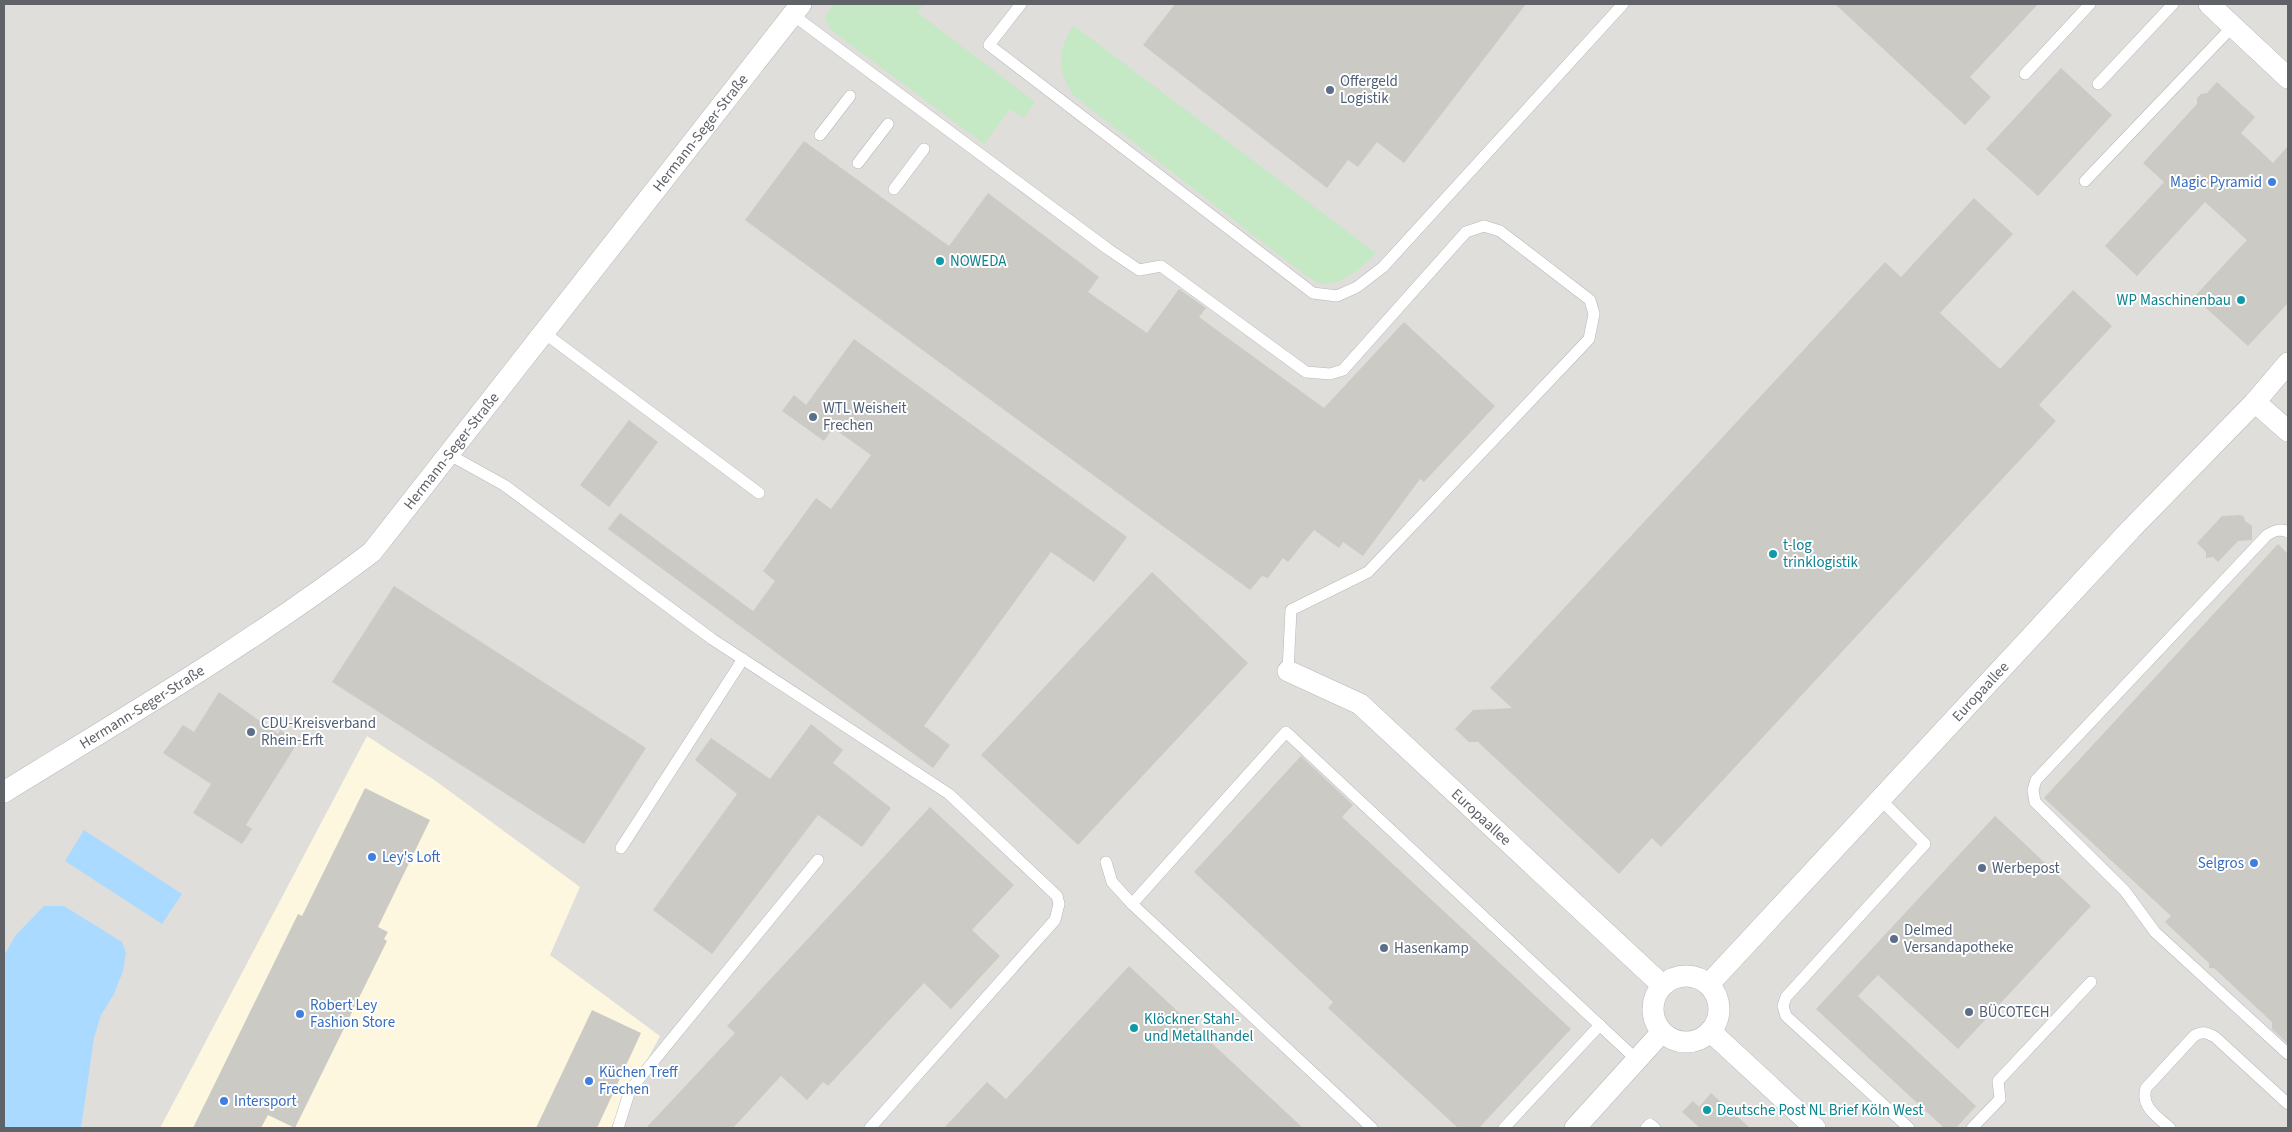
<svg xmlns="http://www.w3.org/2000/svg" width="2292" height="1132" viewBox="0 0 2292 1132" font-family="'Source Sans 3',sans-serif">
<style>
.commercial{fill:#fef7e0}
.industrial{fill:#e0deda}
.green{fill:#c5e8c5}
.water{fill:#aadaff}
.building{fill:#cccac5}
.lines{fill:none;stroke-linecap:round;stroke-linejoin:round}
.service-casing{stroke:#b5b8bc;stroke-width:12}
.minor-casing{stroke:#b5b8bc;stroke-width:22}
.service{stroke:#fff;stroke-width:11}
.minor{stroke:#fff;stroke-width:21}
.service-dot{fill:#5c6f8a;stroke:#fff;stroke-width:2}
.shop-dot{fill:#3f7fe0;stroke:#fff;stroke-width:2}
.culture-dot{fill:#0f9aa8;stroke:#fff;stroke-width:2}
.labels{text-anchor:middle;stroke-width:4;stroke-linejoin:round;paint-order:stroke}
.service-label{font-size:15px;fill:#4e5e75;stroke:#fff;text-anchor:start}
.street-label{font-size:15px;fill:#5f6368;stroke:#fff}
.shop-label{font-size:15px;fill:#366cbe;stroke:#fff;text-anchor:start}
.culture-label{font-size:15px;fill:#0d838f;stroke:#fff;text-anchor:start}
</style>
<rect width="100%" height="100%" fill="#f1efe8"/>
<path class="commercial" d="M 367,736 L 433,779 L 580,887 L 550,955 L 660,1036 L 610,1128 L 160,1128 Z"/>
<path class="industrial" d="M 4,4 L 2288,4 L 2288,1128 L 614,1128 L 612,1126 L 660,1036 L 550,955 L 580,887 L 433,779 L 367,736 L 160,1128 L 4,1128 Z"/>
<g class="green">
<path d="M 833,4 L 924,4 L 917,12 L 1035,102 L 1024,118 L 1010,109 L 984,144 L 831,30 L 825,18 Z"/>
<path d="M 1073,25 L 1376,253 C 1364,266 1339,289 1318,283 C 1314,281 1309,277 1305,275 L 1074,96 C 1056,68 1057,54 1073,25 Z"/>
</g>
<g class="water">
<path d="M 84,830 L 182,894 L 162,924 L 65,861 Z"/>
<path d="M 44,906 L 64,906 L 122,942 L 126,953 L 123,971 L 114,994 L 101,1015 L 94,1038 L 81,1128 L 4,1128 L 4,956 L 15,936 Z"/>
</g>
<g class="building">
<path d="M 1175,4 L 1526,4 L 1404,163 L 1377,142 L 1358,167 L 1348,160 L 1327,188 L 1143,45 Z"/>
<path d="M 1835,4 L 2038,4 L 1970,77 L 1991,97 L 1965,125 Z"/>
<path d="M 2061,68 L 2112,115 L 2038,196 L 1986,149 Z"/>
<path d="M 2217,82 L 2255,117 L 2241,133 L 2273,163 L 2288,146 L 2288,303 L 2248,346 L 2194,297 L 2247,240 L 2205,202 L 2137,276 L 2105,246 L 2164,182 L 2143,163 L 2197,104 L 2197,98 L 2201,94 L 2207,93 Z"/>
<path d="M 804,141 L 949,246 L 988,193 L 1099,277 L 1088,292 L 1147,333 L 1179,289 L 1206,308 L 1199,317 L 1324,408 L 1404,322 L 1495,406 L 1424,482 L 1420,479 L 1363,556 L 1343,542 L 1339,548 L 1314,530 L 1288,562 L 1283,558 L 1268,578 L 1262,576 L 1250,590 L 745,220 Z"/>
<path d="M 1974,198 L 2013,234 L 1940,313 L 2000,369 L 2073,290 L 2112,326 L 2039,405 L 2056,421 L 1661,847 L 1652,838 L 1619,874 L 1478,742 L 1469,742 L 1455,729 L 1473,710 L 1512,708 L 1490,688 L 1885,262 L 1901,277 Z"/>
<path d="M 854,339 L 1127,537 L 1094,582 L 1051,552 L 924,726 L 950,745 L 933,768 L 608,529 L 620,513 L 753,611 L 775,581 L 763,571 L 816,498 L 831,509 L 871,455 L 833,428 L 824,441 L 782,411 L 794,395 L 806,405 Z"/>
<path d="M 629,420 L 658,442 L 609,507 L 580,485 Z"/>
<path d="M 2240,515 L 2244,517 L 2245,521 L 2252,526 L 2252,540 L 2238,541 L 2218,562 L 2213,557 L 2206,558 L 2206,552 L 2197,543 L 2222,516 Z"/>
<path d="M 2278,544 L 2288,554 L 2288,1044 L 2272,1029 L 2272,1022 L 2214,968 L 2209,968 L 2209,963 L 2165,922 L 2171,916 L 2044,798 Z"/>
<path d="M 1152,572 L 1248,663 L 1078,845 L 981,755 Z"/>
<path d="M 394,586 L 646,748 L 584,844 L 332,682 Z"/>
<path d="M 219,692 L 278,734 L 280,730 L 298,742 L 246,825 L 252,829 L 242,844 L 193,813 L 211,784 L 163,753 L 183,725 L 194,732 Z"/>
<path d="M 811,724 L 843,750 L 833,763 L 891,808 L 862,847 L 818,815 L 712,954 L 653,910 L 737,794 L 695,760 L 711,738 L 770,779 Z"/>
<path d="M 1301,756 L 1353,805 L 1342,817 L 1571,1029 L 1479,1128 L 1458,1128 L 1328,1008 L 1333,1002 L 1194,872 Z"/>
<path d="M 365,788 L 430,820 L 378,927 L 388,932 L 384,939 L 387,941 L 295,1128 L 268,1115 L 261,1128 L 193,1128 L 298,914 L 302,916 Z"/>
<path d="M 930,807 L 1014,885 L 972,930 L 1000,956 L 951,1009 L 924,983 L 828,1086 L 823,1082 L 807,1100 L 781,1076 L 733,1128 L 646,1128 L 735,1033 L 727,1026 Z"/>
<path d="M 1995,816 L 2091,906 L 1958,1049 L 1878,975 L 1858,996 L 1976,1106 L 1956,1128 L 1944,1128 L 1816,1009 Z"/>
<path d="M 1129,966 L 1303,1128 L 944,1128 L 987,1082 L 1006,1099 Z"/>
<path d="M 592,1010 L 641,1033 L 597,1128 L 536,1128 Z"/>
<path d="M 1711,1093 L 1750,1128 L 1700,1128 L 1682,1112 L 1693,1101 L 1699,1107 Z"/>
</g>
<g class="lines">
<defs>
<g id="service">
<path d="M 1021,4 L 989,45 L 1313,293 L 1337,296 L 1357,287 L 1383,267 L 1623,4"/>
<path d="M 793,15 L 1108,249 L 1139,270 L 1161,266 L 1306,372 L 1330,374 L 1343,370 L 1466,232 L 1484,226 L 1500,231 L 1590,300 L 1594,314 L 1589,339 L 1368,572 L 1291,610 L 1288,671"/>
<path d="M 2025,74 L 2090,4"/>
<path d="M 2098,84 L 2173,4"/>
<path d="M 820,135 L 850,96"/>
<path d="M 858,163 L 888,124"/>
<path d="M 2085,181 L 2233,26"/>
<path d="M 894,189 L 924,149"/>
<path d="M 543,332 L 759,493"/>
<path d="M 448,454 L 504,485 L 712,639 L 949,794 L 1057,896 L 1059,904 L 1055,920 L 870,1128"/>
<path d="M 2288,532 C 2280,528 2274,531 2267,535 L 2036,780 L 2033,790 L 2035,802 L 2125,891 L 2155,932 L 2288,1054"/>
<path d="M 1880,799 L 1925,844 L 1786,997 L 1783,1006 L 1786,1016 L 1909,1128"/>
<path d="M 621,848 L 743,659"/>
<path d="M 1106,862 L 1112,882 L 1132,904"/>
<path d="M 618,1128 L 630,1090 L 818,860"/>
<path d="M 1372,1128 L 1132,904 L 1286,732 L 1637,1060"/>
<path d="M 1504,1128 L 1600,1025"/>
<path d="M 1646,1128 L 1650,1124 L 1655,1128"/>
<path d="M 1972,1128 L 2000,1099 L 1998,1081 L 2091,982"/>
<path d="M 2170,1128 C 2158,1117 2140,1107 2146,1088 L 2194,1036 C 2202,1031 2206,1032 2215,1037 L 2288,1104"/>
</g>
<g id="minor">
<path d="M 2209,4 L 2288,78"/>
<path d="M 2255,402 L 2288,431"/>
<path id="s1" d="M 1288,671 L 1360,704 L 1662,985"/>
<path id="s2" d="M 4,792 C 129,715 255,641 372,552 L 801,4"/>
<circle cx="1686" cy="1009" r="33"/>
<path id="s3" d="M 1709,984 L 2131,529 L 2255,402 L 2288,363"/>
<path d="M 1710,1031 L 1815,1128"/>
<path d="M 1575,1128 L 1662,1032"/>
</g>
</defs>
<use href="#service" class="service-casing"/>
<use href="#minor" class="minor-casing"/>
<use href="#service" class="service"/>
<use href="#minor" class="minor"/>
</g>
<g class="service-dot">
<circle cx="1330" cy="90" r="5"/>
<circle cx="813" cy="417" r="5"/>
<circle cx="251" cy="732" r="5"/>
<circle cx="1982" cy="868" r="5"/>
<circle cx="1894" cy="939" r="5"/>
<circle cx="1384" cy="948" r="5"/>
<circle cx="1969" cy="1012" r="5"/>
</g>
<g class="shop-dot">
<circle cx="2272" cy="182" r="5"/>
<circle cx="372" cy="857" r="5"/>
<circle cx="2254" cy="863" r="5"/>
<circle cx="300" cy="1014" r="5"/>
<circle cx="589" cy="1081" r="5"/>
<circle cx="224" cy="1101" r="5"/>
</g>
<g class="culture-dot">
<circle cx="940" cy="261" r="5"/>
<circle cx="2241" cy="300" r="5"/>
<circle cx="1773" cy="554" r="5"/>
<circle cx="1134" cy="1028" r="5"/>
<circle cx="1707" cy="1110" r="5"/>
</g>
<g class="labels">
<g class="service-label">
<text x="1340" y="86">Offergeld<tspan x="1340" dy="17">Logistik</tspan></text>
<text x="823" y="413">WTL Weisheit<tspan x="823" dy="17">Frechen</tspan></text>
<text x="261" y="728">CDU-Kreisverband<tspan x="261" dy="17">Rhein-Erft</tspan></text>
<text x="1992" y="873">Werbepost</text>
<text x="1904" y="935">Delmed<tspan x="1904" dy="17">Versandapotheke</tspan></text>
<text x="1394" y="953">Hasenkamp</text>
<text x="1979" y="1017">BÜCOTECH</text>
</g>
<g class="street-label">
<text dy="5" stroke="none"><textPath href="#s2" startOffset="972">Hermann-Seger-Straße</textPath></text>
<text dy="5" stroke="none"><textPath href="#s2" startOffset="568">Hermann-Seger-Straße</textPath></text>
<text dy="5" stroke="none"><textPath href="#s3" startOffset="399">Europaallee</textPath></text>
<text dy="5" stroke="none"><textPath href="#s2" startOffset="162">Hermann-Seger-Straße</textPath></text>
<text dy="5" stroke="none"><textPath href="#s1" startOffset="245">Europaallee</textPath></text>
</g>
<g class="shop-label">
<text x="2262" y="187" text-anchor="end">Magic Pyramid</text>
<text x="382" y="862">Ley's Loft</text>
<text x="2244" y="868" text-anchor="end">Selgros</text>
<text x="310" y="1010">Robert Ley<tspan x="310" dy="17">Fashion Store</tspan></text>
<text x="599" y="1077">Küchen Treff<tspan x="599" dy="17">Frechen</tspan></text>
<text x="234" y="1106">Intersport</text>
</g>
<g class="culture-label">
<text x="950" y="266">NOWEDA</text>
<text x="2231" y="305" text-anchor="end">WP Maschinenbau</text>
<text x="1783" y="550">t-log<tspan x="1783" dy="17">trinklogistik</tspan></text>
<text x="1144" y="1024">Klöckner Stahl-<tspan x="1144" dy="17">und Metallhandel</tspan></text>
<text x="1717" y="1115">Deutsche Post NL Brief Köln West</text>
</g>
</g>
<rect width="2292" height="1132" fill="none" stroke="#5f6368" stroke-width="10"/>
</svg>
